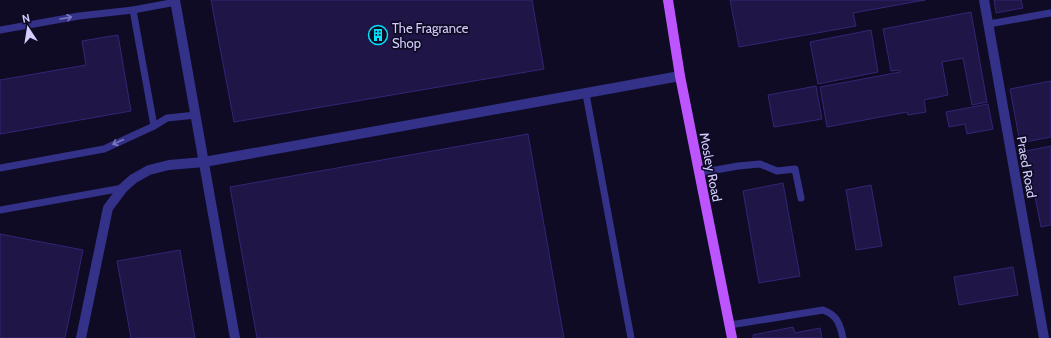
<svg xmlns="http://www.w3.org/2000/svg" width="1051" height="338" viewBox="0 0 1051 338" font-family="Cabin,sans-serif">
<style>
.building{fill:#1f1547;stroke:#342575}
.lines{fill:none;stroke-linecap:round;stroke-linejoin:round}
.lane{stroke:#333188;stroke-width:7}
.street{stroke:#333188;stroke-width:10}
.primary{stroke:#bd55ff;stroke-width:10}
.oneway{stroke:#7b78be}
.labels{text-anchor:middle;stroke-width:3.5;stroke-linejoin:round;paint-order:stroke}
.poi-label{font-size:13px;fill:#d3ceff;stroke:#0f0b24;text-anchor:start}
.street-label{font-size:13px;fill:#d3ceff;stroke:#0f0b24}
</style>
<rect width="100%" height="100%" fill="#0f0b24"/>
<g class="building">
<path d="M 211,0 L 532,0 L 544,69 L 234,122 Z"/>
<path d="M 730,0 L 925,0 L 853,13 L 856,26 L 739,47 Z"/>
<path d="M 994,0 L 1021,0 L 1023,8 L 996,13 Z"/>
<path d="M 971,12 L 987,102 L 972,105 L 963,58 L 942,62 L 948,95 L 924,100 L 926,112 L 908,115 L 907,112 L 827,127 L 820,87 L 900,72 L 899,70 L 891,71 L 883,29 Z"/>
<path d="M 871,30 L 878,72 L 818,84 L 810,42 Z"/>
<path d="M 118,35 L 131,111 L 0,134 L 0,80 L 86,65 L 82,41 Z"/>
<path d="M 1051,81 L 1051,137 L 1020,143 L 1010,89 Z"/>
<path d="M 816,86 L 822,119 L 774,127 L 768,95 Z"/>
<path d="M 988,104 L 993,129 L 967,134 L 965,124 L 949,127 L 946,112 Z"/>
<path d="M 528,134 L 564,338 L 257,338 L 230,187 Z"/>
<path d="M 1051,146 L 1051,225 L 1041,227 L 1026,151 Z"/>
<path d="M 783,183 L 800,276 L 759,283 L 743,191 Z"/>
<path d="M 871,185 L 882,246 L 856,250 L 846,190 Z"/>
<path d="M 0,234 L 83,250 L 65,338 L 0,338 Z"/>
<path d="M 180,250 L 195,338 L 131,338 L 117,261 Z"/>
<path d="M 1013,267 L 1018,295 L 959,305 L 954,277 Z"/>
<path d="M 793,327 L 795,333 L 820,328 L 822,338 L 753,338 L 753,335 Z"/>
</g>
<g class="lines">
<g class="lane">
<path d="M 176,2 L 133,10 L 154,126 L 167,118 L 196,115"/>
<path d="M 989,24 L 1050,13"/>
<path d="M 0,30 L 79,16 L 133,10"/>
<path d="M 586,94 L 631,338"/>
<path d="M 0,168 L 104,149 L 154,126"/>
<path d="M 699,173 L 738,166 L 760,164 L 777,171 L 795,169 L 801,198"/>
<path d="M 0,210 L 123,188"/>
<path d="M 730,325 L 823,310 C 837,315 840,324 843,338"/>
</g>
<g class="street">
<path d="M 175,0 L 235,338"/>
<path d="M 984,0 L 1044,338"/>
<path d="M 81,338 L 108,208 L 123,188 L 133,179 L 149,170 L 169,165 L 204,162 L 680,76"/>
</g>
<path class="primary" d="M 668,0 L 680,76 L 732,338"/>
</g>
<defs><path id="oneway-shaft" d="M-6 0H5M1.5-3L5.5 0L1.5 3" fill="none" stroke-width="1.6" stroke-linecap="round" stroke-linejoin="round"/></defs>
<g class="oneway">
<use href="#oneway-shaft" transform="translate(66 18) rotate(-10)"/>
<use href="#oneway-shaft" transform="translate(118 142) rotate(155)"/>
</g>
<defs>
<symbol id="building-ring" viewBox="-11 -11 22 22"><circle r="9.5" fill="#0f0b24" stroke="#00e3f9" stroke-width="1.5"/><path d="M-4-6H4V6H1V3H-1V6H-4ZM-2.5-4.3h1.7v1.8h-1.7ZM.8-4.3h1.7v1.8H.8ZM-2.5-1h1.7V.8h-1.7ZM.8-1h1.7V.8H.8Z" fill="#00e3f9"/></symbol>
</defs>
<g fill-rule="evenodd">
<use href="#building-ring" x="367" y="24" width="22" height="22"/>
</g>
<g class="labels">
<g class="poi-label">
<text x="392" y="33">The Fragrance<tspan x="392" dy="15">Shop</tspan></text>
</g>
<g class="street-label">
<text transform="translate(711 167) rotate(79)" y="5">Mosley Road</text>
<text transform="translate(1027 167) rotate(80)" y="5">Praed Road</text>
</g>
</g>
<g transform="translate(28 28) rotate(348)" stroke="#0f0b24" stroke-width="3" paint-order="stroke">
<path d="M0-3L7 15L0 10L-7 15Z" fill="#d3ceff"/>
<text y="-6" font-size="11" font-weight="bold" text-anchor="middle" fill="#d3ceff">N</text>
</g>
</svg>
